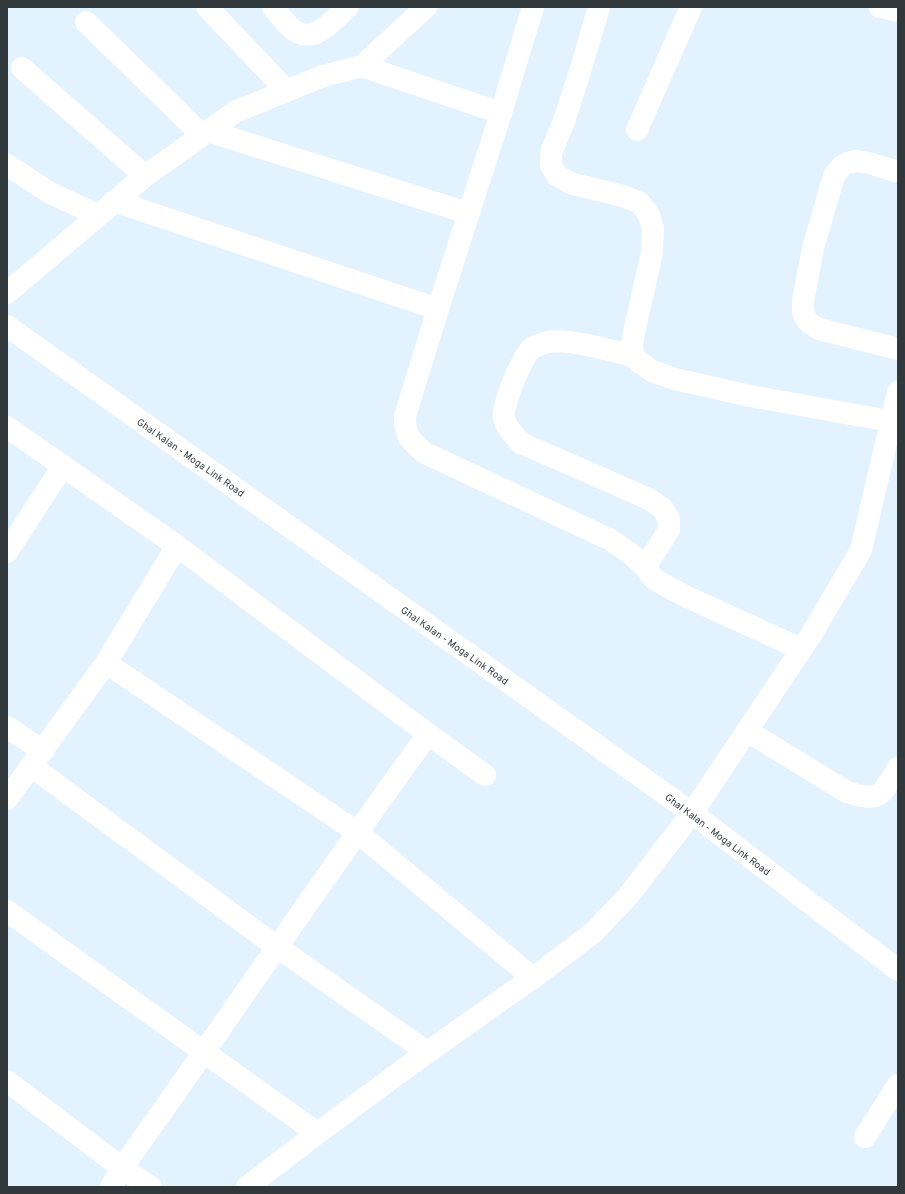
<svg xmlns="http://www.w3.org/2000/svg" width="905" height="1194" viewBox="0 0 905 1194" font-family="Overpass,sans-serif">
<style>
.lines{fill:none;stroke-linecap:round;stroke-linejoin:round}
.street{stroke:#fff;stroke-width:22}
.secondary{stroke:#fff;stroke-width:22}
.labels{text-anchor:middle;stroke-width:4;stroke-linejoin:round;paint-order:stroke}
.street-label{font-size:10px;fill:#31383c;stroke:#fff}
</style>
<rect width="100%" height="100%" fill="#e2f2ff"/>
<g class="lines">
<g class="street">
<path d="M 207,7 L 287,91"/>
<path d="M 273,7 C 280,16 288,27 297,32 C 316,43 335,18 348,7"/>
<path d="M 599,7 L 579,75 L 564,121 L 551,153 L 551,165 L 557,176 L 573,184 L 623,196 L 640,203 L 649,215 L 653,228 L 652,253 L 634,332 L 632,345 L 633,356 L 639,362 L 652,371 L 675,379 L 750,396 L 890,421"/>
<path d="M 880,7 L 898,11"/>
<path d="M 86,22 L 202,135"/>
<path d="M 362,66 L 501,113"/>
<path d="M 22,68 L 145,176"/>
<path d="M 637,130 L 691,7"/>
<path d="M 208,131 L 468,213"/>
<path d="M 7,165 L 52,194 L 98,215"/>
<path d="M 898,172 L 869,163 L 856,161 L 848,163 L 842,166 L 834,176 L 813,248 L 803,301 L 803,312 L 806,319 L 811,324 L 819,329 L 898,349"/>
<path d="M 114,201 L 438,309 L 501,113 L 533,7"/>
<path d="M 438,309 L 405,416 C 405,437 410,440 425,453 L 611,540 L 631,554 L 645,567 L 654,579 L 685,596 L 801,649"/>
<path d="M 633,356 C 612,351 568,338 548,342 C 544,343 535,346 531,349 C 522,358 502,405 504,417 C 506,428 514,435 521,443 L 649,499 L 663,509 L 669,519 L 669,530 L 645,567"/>
<path d="M 7,427 L 177,546 L 428,734 C 324,877 225,1024 122,1168 L 111,1187"/>
<path d="M 7,552 L 63,466"/>
<path d="M 106,663 L 357,832 L 533,978 C 436,1045 340,1115 247,1187"/>
<path d="M 7,727 L 43,751"/>
<path d="M 747,731 L 847,792 C 881,803 881,795 898,768"/>
<path d="M 428,734 L 485,775"/>
<path d="M 31,766 L 277,947 L 427,1052"/>
<path d="M 7,799 L 106,663 L 177,546"/>
<path d="M 7,911 L 317,1133"/>
<path d="M 533,978 L 594,932 L 629,895 L 692,813 L 811,635 L 861,550 L 898,392"/>
<path d="M 7,1081 L 122,1168 L 151,1187"/>
<path d="M 865,1137 L 898,1085"/>
</g>
<g class="secondary">
<path d="M 7,293 L 145,176 L 235,112 L 323,76 L 362,66 L 426,7"/>
<path d="M 7,326 L 692,813 L 898,970"/>
</g>
</g>
<g class="labels">
<g class="street-label">
<text transform="translate(191 457) rotate(35)" y="4">Ghal Kalan - Moga Link Road</text>
<text transform="translate(455 645) rotate(35)" y="4">Ghal Kalan - Moga Link Road</text>
<text transform="translate(718 834) rotate(37)" y="4">Ghal Kalan - Moga Link Road</text>
</g>
</g>
<rect width="905" height="1194" fill="none" stroke="#31383c" stroke-width="16"/>
</svg>
